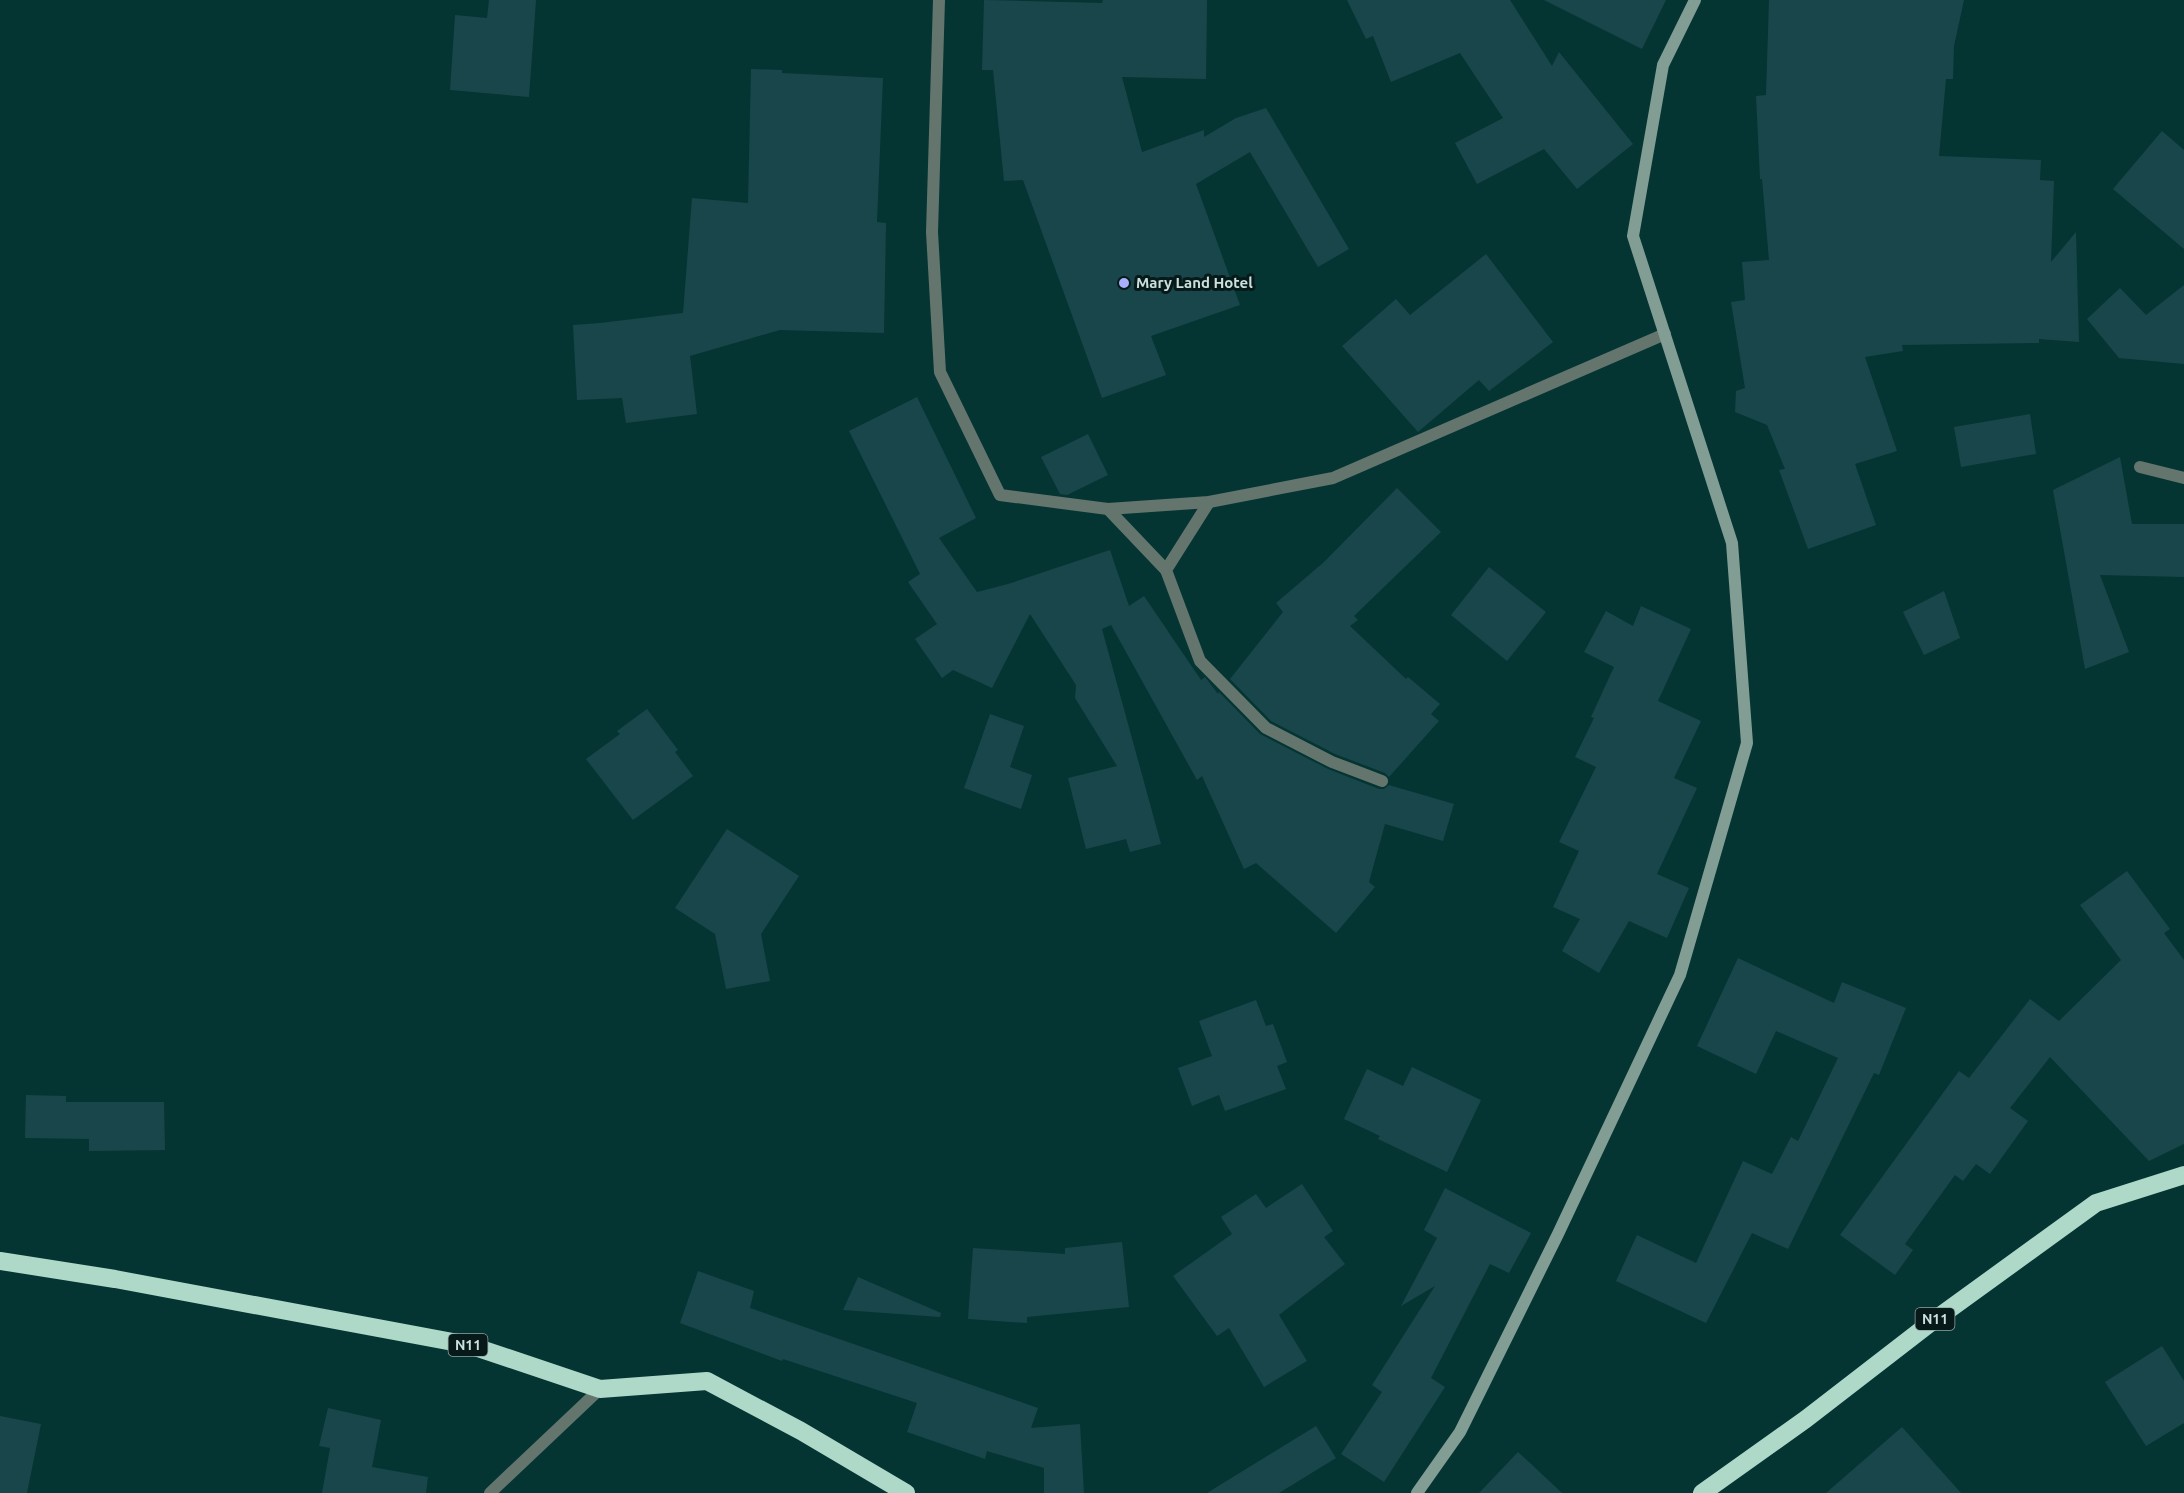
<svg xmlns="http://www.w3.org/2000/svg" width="2184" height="1493" viewBox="0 0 2184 1493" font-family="Ubuntu,sans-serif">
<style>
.building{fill:#19464b}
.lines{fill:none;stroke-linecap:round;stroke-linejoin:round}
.street{stroke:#64756e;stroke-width:12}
.secondary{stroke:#829d93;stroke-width:12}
.highway{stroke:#aed8c8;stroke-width:18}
.poi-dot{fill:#a8b0fc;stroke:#071918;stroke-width:2}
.labels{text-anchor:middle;stroke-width:6;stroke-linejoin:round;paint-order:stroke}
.shield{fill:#071918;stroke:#90a5a3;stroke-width:1.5}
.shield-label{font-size:14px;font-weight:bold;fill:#cae1de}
.poi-label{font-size:15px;font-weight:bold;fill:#cae1de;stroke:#071918;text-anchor:start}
</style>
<rect width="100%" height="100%" fill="#043532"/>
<g class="building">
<path d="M 489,0 L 536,0 L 529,97 L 450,90 L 455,15 L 487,18 Z"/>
<path d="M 984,0 L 1102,3 L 1103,0 L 1207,0 L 1206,79 L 1122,77 L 1142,152 L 1204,130 L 1204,137 L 1236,118 L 1266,108 L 1349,249 L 1318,267 L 1250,152 L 1196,184 L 1240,305 L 1151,336 L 1166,375 L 1102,398 L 1023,180 L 1004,181 L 993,70 L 982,70 Z"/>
<path d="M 1347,0 L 1510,0 L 1552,66 L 1559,52 L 1633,144 L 1577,189 L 1544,149 L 1477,184 L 1455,143 L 1503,118 L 1460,53 L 1391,82 L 1373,36 L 1366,39 Z"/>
<path d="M 1544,0 L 1666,0 L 1642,49 Z"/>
<path d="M 1769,0 L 1964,0 L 1954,46 L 1953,79 L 1946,79 L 1939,156 L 2041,160 L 2040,180 L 2054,181 L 2051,262 L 2076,232 L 2079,342 L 2039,339 L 2039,343 L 1902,345 L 1903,351 L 1865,357 L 1897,451 L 1855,464 L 1876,525 L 1808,549 L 1779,470 L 1785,469 L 1767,425 L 1735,412 L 1736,391 L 1745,388 L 1731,302 L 1745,300 L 1742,262 L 1769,260 L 1762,179 L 1760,179 L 1756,96 L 1766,95 Z"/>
<path d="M 751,69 L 782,70 L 782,73 L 883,78 L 877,222 L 886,223 L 884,333 L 780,330 L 690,356 L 697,414 L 626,423 L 622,398 L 577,400 L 573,325 L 600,323 L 683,313 L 692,198 L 748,203 Z"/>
<path d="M 2162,131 L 2184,150 L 2184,249 L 2113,189 Z"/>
<path d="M 1486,254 L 1553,342 L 1489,391 L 1479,380 L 1418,432 L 1342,346 L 1396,299 L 1410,315 Z"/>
<path d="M 2184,285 L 2184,364 L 2119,358 L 2087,319 L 2120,288 L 2146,315 Z"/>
<path d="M 917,397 L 976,518 L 939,538 L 977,592 L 1008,584 L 1110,550 L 1129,606 L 1144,596 L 1201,680 L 1205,677 L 1218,694 L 1219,692 L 1260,734 L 1328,769 L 1379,789 L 1384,789 L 1389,785 L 1454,804 L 1443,841 L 1385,824 L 1369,882 L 1375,887 L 1336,933 L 1256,863 L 1244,869 L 1202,776 L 1197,780 L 1111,625 L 1102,629 L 1161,844 L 1130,852 L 1126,839 L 1086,849 L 1068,778 L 1117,766 L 1075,698 L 1076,685 L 1030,614 L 992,688 L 953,670 L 942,678 L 915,639 L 937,624 L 908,582 L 920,574 L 849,431 Z"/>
<path d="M 2030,414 L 2036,454 L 1961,467 L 1954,427 Z"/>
<path d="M 1088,434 L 1108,475 L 1067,495 L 1060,494 L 1041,457 Z"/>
<path d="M 2120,457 L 2132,524 L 2184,524 L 2184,577 L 2100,575 L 2129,652 L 2085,669 L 2053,490 Z"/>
<path d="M 1397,488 L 1441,532 L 1354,616 L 1358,620 L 1350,626 L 1406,679 L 1408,677 L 1440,704 L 1431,714 L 1439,721 L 1389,777 L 1385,773 L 1335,754 L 1271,721 L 1230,679 L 1283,612 L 1276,603 L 1324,562 Z"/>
<path d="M 1489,567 L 1546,612 L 1507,661 L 1451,615 Z"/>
<path d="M 1944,591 L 1960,638 L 1924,655 L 1903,612 Z"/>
<path d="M 1641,606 L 1691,629 L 1658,701 L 1701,721 L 1674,778 L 1697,788 L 1657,874 L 1689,888 L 1667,938 L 1629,921 L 1599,973 L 1562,951 L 1580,919 L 1553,907 L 1579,851 L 1559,842 L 1596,767 L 1575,757 L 1594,718 L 1591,717 L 1614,667 L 1584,652 L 1606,611 L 1633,626 Z"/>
<path d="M 647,709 L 678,750 L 675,752 L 693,776 L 633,820 L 586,759 L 620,734 L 617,731 Z"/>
<path d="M 990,714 L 1024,726 L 1010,767 L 1032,775 L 1021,809 L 964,788 Z"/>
<path d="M 727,829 L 799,876 L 761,934 L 770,981 L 726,989 L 715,934 L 675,908 Z"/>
<path d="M 2127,871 L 2170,929 L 2164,933 L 2184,960 L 2184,1144 L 2149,1161 L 2050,1057 L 2010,1108 L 2028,1121 L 1990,1174 L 1976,1164 L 1963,1181 L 1955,1175 L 1905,1244 L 1913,1250 L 1895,1275 L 1840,1235 L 1959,1071 L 1969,1078 L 2030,999 L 2059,1021 L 2121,960 L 2080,905 Z"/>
<path d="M 1738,958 L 1834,1003 L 1842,982 L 1906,1008 L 1879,1075 L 1874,1073 L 1788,1249 L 1752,1233 L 1706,1323 L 1616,1281 L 1637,1235 L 1696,1263 L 1743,1161 L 1772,1174 L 1791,1137 L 1798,1141 L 1838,1058 L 1776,1031 L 1756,1074 L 1697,1046 Z"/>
<path d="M 1256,1000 L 1266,1026 L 1273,1024 L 1287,1062 L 1277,1066 L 1286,1089 L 1225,1111 L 1219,1095 L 1192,1106 L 1178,1068 L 1212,1056 L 1199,1021 Z"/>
<path d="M 1412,1067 L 1481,1100 L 1447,1172 L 1378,1139 L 1380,1136 L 1344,1119 L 1367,1069 L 1403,1086 Z"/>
<path d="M 26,1095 L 66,1096 L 66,1102 L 164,1102 L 165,1150 L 89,1151 L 89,1139 L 25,1138 Z"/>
<path d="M 1302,1184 L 1333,1231 L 1324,1237 L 1345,1264 L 1279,1315 L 1307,1361 L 1264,1387 L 1229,1328 L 1217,1336 L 1173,1276 L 1232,1234 L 1221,1217 L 1256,1194 L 1266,1208 Z"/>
<path d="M 1445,1188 L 1531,1233 L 1509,1273 L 1490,1264 L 1431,1378 L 1445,1387 L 1384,1482 L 1341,1454 L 1382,1392 L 1372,1385 L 1435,1286 L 1401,1306 L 1437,1238 L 1424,1230 Z"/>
<path d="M 1122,1242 L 1129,1307 L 1027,1317 L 1027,1323 L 968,1319 L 973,1248 L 1065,1254 L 1065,1248 Z"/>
<path d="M 698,1271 L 754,1291 L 750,1308 L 1038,1408 L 1031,1428 L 1080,1424 L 1084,1493 L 1044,1493 L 1044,1468 L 987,1451 L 985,1459 L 907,1432 L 917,1403 L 783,1359 L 782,1361 L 680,1323 Z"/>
<path d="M 858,1277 L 941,1313 L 940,1317 L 843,1310 Z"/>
<path d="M 2162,1346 L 2184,1381 L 2184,1423 L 2146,1446 L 2105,1382 Z"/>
<path d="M 328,1408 L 381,1420 L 372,1467 L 428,1477 L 426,1493 L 322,1493 L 330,1448 L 319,1446 Z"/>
<path d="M 0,1416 L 41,1424 L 27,1493 L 0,1493 Z"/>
<path d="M 1316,1426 L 1336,1458 L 1279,1493 L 1207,1493 Z"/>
<path d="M 1902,1427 L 1961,1493 L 1826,1493 Z"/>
<path d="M 1518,1452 L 1529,1462 L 1562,1493 L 1479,1493 Z"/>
</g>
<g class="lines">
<g class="street">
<path d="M 939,0 L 932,232 L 940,372 L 1000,495 L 1108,509 L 1209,502 L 1333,478 L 1665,334"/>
<path d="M 2140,467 L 2184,478"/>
<path d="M 1209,502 L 1166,570 L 1200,661 L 1266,728 L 1332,762 L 1382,781"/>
<path d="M 1108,509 L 1166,570"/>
<path d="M 490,1493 L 600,1389"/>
</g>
<path class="secondary" d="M 1417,1493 L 1460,1432 L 1558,1234 L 1680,975 L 1747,743 L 1732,543 L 1633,236 L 1663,65 L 1695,0"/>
<g class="highway">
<path d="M 0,1261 L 115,1279 L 469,1345 L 600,1389 L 707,1381 L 801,1431 L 906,1493"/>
<path d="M 1702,1493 L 1806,1419 L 1929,1324 L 2096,1203 L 2184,1175"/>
</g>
</g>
<circle class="poi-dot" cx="1124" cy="283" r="6"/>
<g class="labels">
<g class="shield">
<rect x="1915.5" y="1308" width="39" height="22" rx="4.5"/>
<rect x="448.5" y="1334" width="39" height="22" rx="4.5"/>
</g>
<g class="shield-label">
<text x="1935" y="1324">N11</text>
<text x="468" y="1350">N11</text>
</g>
<g class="poi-label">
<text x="1136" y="288">Mary Land Hotel</text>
</g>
</g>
</svg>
